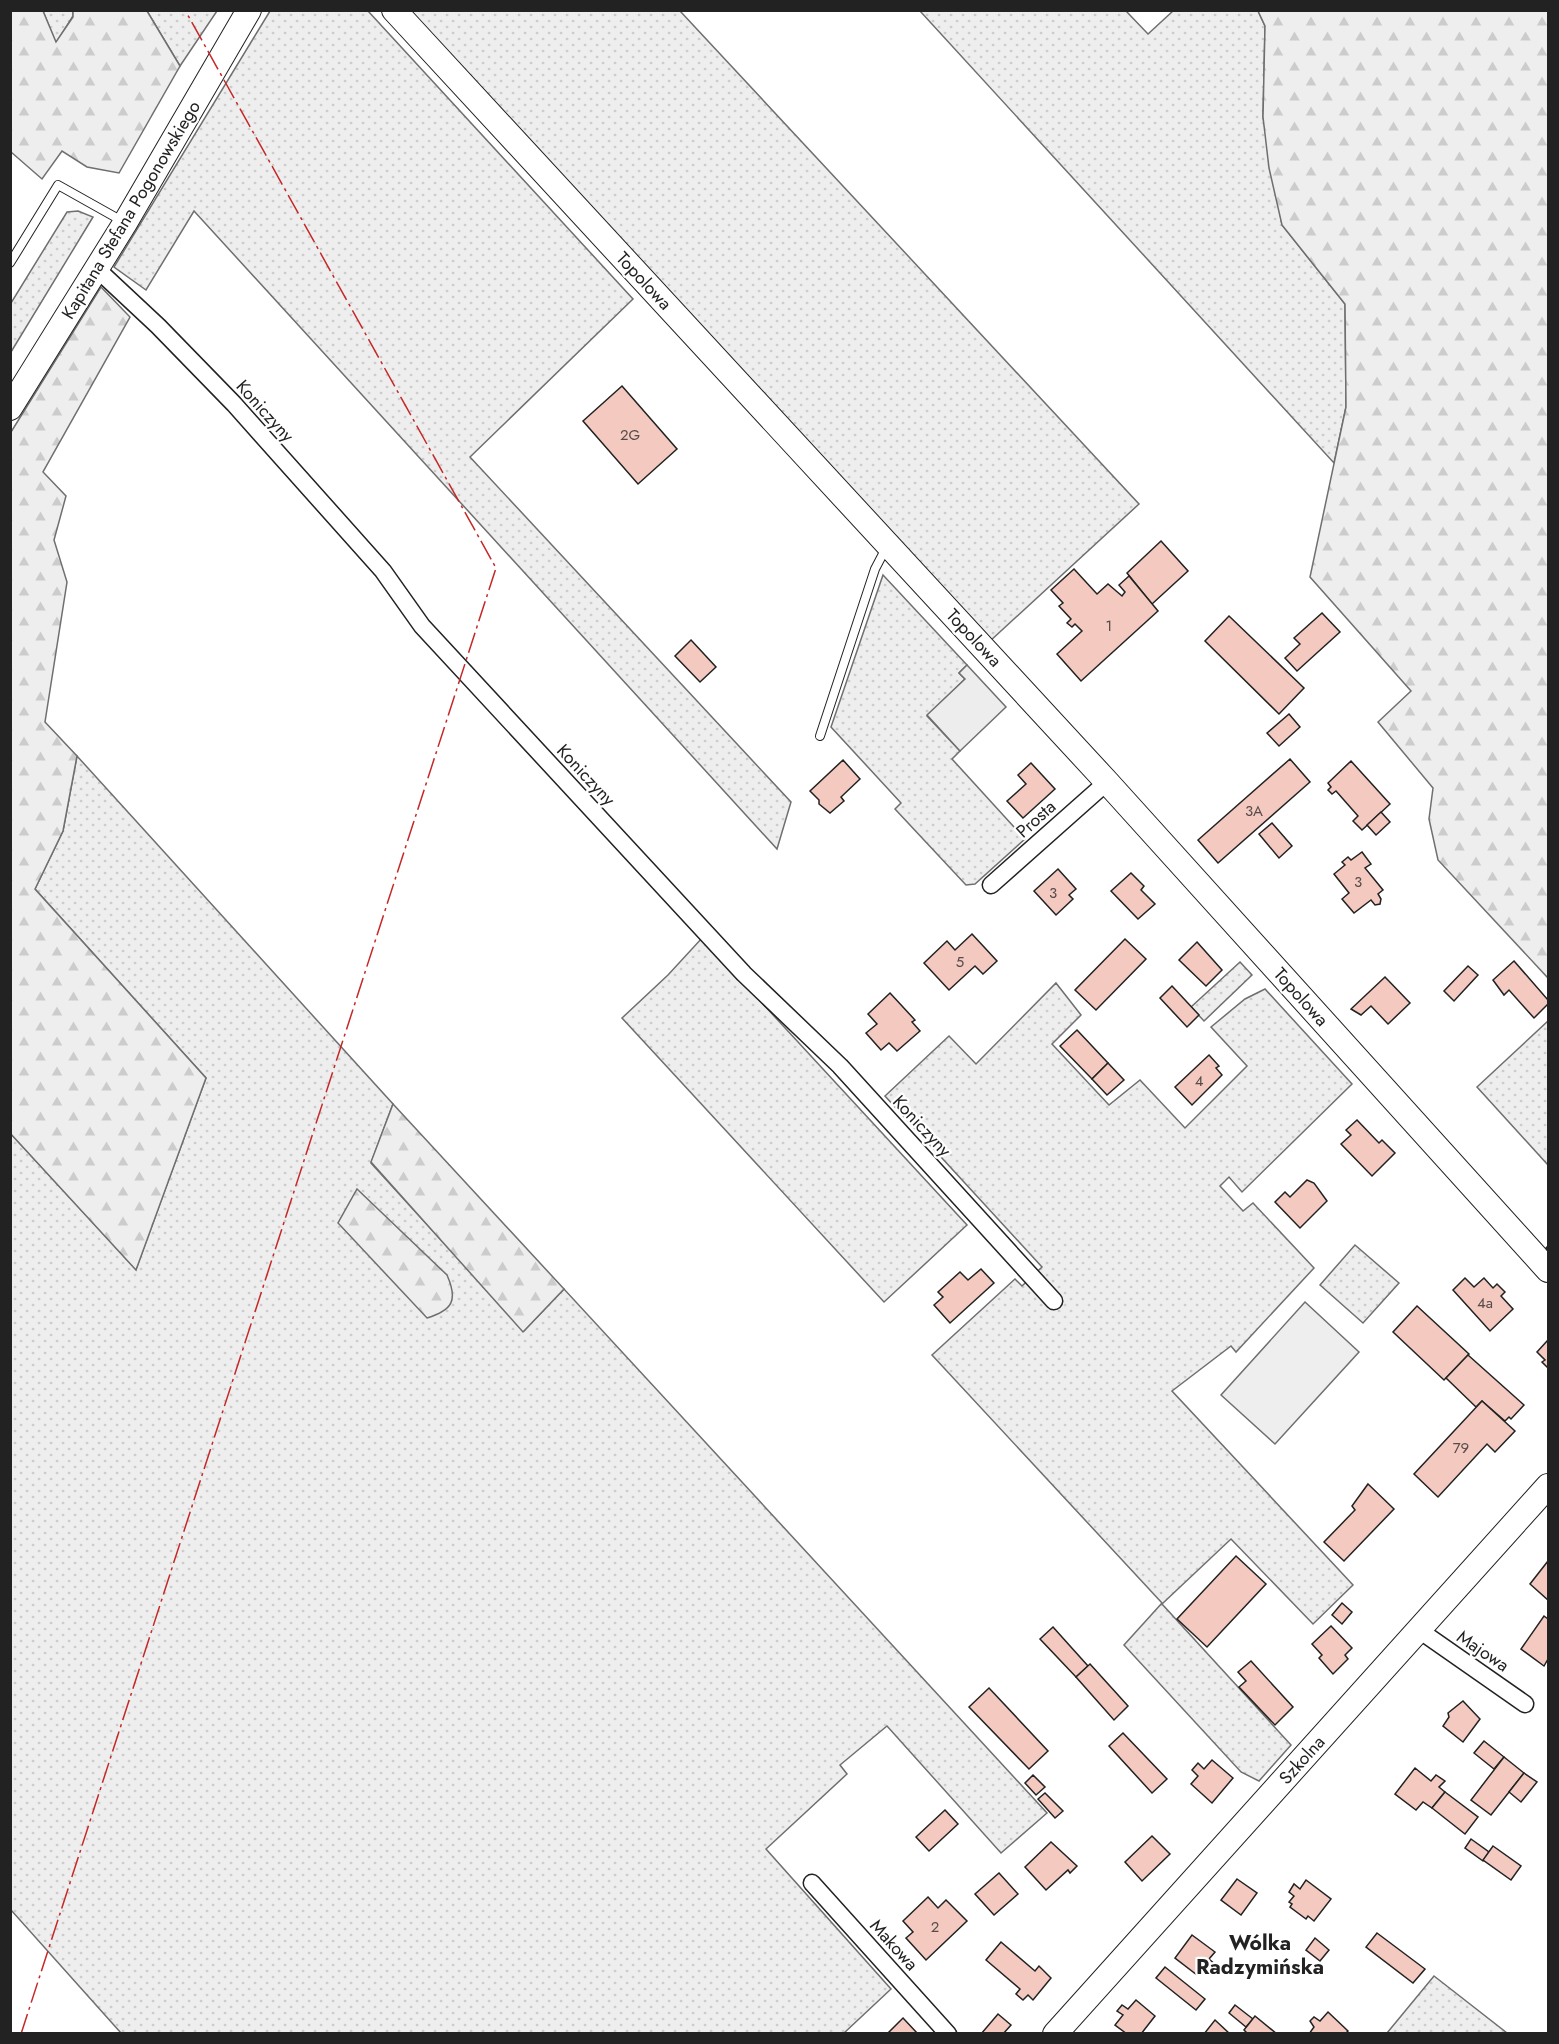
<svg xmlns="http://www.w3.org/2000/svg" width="1559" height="2044" viewBox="0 0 1559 2044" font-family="Jost,sans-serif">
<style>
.green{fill:url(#green-dots);stroke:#6f6f6f;stroke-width:1.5}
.forest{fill:url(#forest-firs);stroke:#6f6f6f;stroke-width:1.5}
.pitch{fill:#eee;stroke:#6f6f6f;stroke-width:1.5}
.parking{fill:#ededed;stroke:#6f6f6f;stroke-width:1.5}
.building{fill:#f3c9c0;stroke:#222;stroke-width:1.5}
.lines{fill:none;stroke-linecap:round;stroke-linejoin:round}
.lane-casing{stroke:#222;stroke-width:10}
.street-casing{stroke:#222;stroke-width:19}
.secondary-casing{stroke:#222;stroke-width:26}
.lane{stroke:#fff;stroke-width:8}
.street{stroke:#fff;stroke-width:16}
.secondary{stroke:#fff;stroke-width:24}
.fence{stroke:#222;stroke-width:1.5;stroke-dasharray:8 3;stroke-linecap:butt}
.power{stroke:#c62828;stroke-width:1.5;stroke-dasharray:21 4.5 3 4.5;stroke-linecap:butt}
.labels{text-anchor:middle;stroke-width:4.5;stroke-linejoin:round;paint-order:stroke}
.number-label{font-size:15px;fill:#564c4a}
.street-label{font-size:18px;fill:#222;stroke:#fff}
.quarter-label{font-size:21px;font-weight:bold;fill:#222;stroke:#fff}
</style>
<defs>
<pattern id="green-dots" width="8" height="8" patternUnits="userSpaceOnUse" patternTransform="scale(1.5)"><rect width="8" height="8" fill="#eee"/><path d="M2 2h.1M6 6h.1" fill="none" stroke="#ccc" stroke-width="1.8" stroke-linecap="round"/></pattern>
<pattern id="forest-firs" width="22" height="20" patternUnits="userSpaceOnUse" patternTransform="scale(1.5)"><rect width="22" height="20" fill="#eee"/><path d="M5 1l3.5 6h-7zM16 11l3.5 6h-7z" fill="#ccc"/></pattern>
</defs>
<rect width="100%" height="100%" fill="#fff"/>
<g class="green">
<path d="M 43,11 L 73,11 L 73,16 L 56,43 Z"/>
<path d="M 147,11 L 217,11 L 180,66 Z"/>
<path d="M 270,11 L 368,11 L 633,299 L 470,457 L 791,802 L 777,849 L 194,211 L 146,290 L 114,267 Z"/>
<path d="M 408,11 L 680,11 L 1139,504 L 989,642 Z"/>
<path d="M 920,11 L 1126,11 L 1148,34 L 1173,11 L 1258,11 L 1265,26 L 1263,117 L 1282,225 L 1345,304 L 1346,407 L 1334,463 Z"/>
<path d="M 78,211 L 93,217 L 11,352 L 11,303 L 67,212 Z"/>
<path d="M 883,575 L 967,665 L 959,673 L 965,679 L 927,716 L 960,751 L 952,759 L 1025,839 L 975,884 L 966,885 L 895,809 L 901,803 L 831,727 Z"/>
<path d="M 77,756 L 393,1104 L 371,1163 L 524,1331 L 564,1289 L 1047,1813 L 1001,1853 L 887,1726 L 840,1765 L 847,1774 L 766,1849 L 891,1989 L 844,2033 L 121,2033 L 11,1910 L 10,1133 L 136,1269 L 206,1078 L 35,889 L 63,831 Z"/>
<path d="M 702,938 L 967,1225 L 884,1302 L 622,1018 L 668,975 Z"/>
<path d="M 1240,962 L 1252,975 L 1204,1021 L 1191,1007 Z"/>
<path d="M 1056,983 L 1081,1015 L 1052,1044 L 1109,1105 L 1140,1080 L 1185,1128 L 1247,1066 L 1211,1027 L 1245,999 L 1265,989 L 1352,1084 L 1242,1192 L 1229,1177 L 1220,1186 L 1243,1211 L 1253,1203 L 1314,1268 L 1236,1352 L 1231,1346 L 1172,1391 L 1353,1585 L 1313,1624 L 1231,1539 L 1162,1604 L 1291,1745 L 1259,1781 L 1241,1772 L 1124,1645 L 1162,1603 L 932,1355 L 1015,1279 L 1022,1286 L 1042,1267 L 885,1096 L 949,1036 L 976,1064 Z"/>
<path d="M 1548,1021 L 1548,1165 L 1477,1087 Z"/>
<path d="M 1355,1245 L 1399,1283 L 1363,1323 L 1320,1285 Z"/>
<path d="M 1434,1976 L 1507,2033 L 1387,2033 Z"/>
</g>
<g class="forest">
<path d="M 11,10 L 43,11 L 56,42 L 73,17 L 73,11 L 147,11 L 180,66 L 119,173 L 87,167 L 62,151 L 42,179 L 11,152 Z"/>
<path d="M 1258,11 L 1548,11 L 1548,978 L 1438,860 L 1429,819 L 1433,788 L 1378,722 L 1411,691 L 1310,577 L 1346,407 L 1345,304 L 1282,225 L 1269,168 L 1263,117 L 1265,26 Z"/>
<path d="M 101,287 L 130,317 L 43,472 L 66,496 L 54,540 L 67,582 L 45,722 L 77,756 L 63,831 L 35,889 L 206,1078 L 136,1270 L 10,1133 L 11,432 Z"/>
<path d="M 393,1104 L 564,1289 L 523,1332 L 371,1162 Z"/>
<path d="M 357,1189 L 447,1275 C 458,1300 453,1310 427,1318 L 338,1223 Z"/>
</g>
<path class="pitch" d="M 1305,1302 L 1359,1352 L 1275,1444 L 1221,1395 Z"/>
<path class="parking" d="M 967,665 L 1006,707 L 960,751 L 927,715 L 965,679 L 959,673 Z"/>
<g class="building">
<path d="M 622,386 L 677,449 L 638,484 L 583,421 Z"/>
<path d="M 1161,541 L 1188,571 L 1152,604 L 1127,573 Z"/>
<path d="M 1074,569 L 1097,594 L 1108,584 L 1122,596 L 1125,592 L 1119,585 L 1129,576 L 1158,611 L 1081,681 L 1057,654 L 1082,631 L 1075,624 L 1072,627 L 1067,623 L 1071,619 L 1059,606 L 1063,603 L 1051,590 Z"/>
<path d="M 1322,613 L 1340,632 L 1297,671 L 1285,658 L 1300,644 L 1294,638 Z"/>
<path d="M 1229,616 L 1304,688 L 1279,714 L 1205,641 Z"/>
<path d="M 691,640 L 716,667 L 700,682 L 675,656 Z"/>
<path d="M 1289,714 L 1300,727 L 1279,746 L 1267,733 Z"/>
<path d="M 1290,759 L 1310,782 L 1218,863 L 1198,840 Z"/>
<path d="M 843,760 L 860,779 L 841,797 L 844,801 L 830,813 L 819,804 L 819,800 L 810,791 Z"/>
<path d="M 1351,761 L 1390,804 L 1362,830 L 1353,821 L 1358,816 L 1336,791 L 1332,794 L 1328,790 L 1331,787 L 1328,783 Z"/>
<path d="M 1031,763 L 1055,789 L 1023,818 L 1007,801 L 1026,784 L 1018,775 Z"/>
<path d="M 1381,812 L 1390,822 L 1376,835 L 1367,825 Z"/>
<path d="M 1272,823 L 1292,846 L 1279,858 L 1259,834 Z"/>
<path d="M 1362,852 L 1371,864 L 1365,868 L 1383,890 L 1378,894 L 1381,899 L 1380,904 L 1375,905 L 1371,900 L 1354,913 L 1342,899 L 1349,893 L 1334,874 L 1345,865 L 1342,862 L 1348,857 L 1351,860 Z"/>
<path d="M 1058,869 L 1076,889 L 1069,895 L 1073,899 L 1056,915 L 1034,891 Z"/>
<path d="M 1131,873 L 1144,886 L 1141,890 L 1155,904 L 1138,919 L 1111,891 Z"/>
<path d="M 972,934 L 997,961 L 983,974 L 975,966 L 949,990 L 924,963 L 947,941 L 955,950 Z"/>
<path d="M 1125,939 L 1146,959 L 1096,1010 L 1075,990 Z"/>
<path d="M 1197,942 L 1222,970 L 1206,986 L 1179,960 Z"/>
<path d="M 1514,961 L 1548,1000 L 1548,1004 L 1534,1018 L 1509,990 L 1504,995 L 1493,980 Z"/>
<path d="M 1468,966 L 1478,975 L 1454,1001 L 1444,991 Z"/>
<path d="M 1385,977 L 1410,1003 L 1388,1024 L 1371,1006 L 1361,1015 L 1351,1009 Z"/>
<path d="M 1172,986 L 1199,1015 L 1187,1027 L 1160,998 Z"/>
<path d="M 890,993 L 915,1020 L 912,1022 L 920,1031 L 897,1051 L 889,1043 L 881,1050 L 866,1033 L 877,1024 L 868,1014 Z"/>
<path d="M 1077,1030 L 1108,1063 L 1092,1079 L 1060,1046 Z"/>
<path d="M 1209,1055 L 1219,1066 L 1216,1068 L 1222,1075 L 1192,1105 L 1175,1087 Z"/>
<path d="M 1108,1063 L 1124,1080 L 1107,1095 L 1092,1079 Z"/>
<path d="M 1357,1120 L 1379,1143 L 1382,1140 L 1395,1153 L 1372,1176 L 1341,1144 L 1351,1135 L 1346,1130 Z"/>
<path d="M 1307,1180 L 1314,1183 L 1327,1201 L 1300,1228 L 1275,1202 L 1285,1192 L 1290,1197 Z"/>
<path d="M 981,1269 L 994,1283 L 950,1323 L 934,1305 L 943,1297 L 938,1292 L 960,1272 L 968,1280 Z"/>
<path d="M 1465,1278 L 1474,1287 L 1484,1278 L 1493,1288 L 1497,1284 L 1505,1292 L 1501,1296 L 1513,1309 L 1490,1331 L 1453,1290 Z"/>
<path d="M 1417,1306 L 1469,1354 L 1444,1380 L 1393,1332 Z"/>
<path d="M 1548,1340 L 1548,1368 L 1542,1362 L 1545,1360 L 1537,1352 Z"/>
<path d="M 1468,1355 L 1524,1405 L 1511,1419 L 1509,1417 L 1505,1421 L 1482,1401 L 1476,1407 L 1446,1378 Z"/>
<path d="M 1482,1401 L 1515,1431 L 1495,1452 L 1487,1444 L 1438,1497 L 1414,1474 Z"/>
<path d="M 1368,1484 L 1394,1509 L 1344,1561 L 1324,1542 L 1355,1510 L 1352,1506 Z"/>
<path d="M 1236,1556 L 1266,1584 L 1207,1647 L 1177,1619 Z"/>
<path d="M 1548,1561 L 1548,1600 L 1530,1584 Z"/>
<path d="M 1342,1603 L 1352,1612 L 1342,1624 L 1332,1615 Z"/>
<path d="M 1544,1616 L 1548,1619 L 1548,1659 L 1544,1666 L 1521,1649 Z"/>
<path d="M 1331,1626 L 1352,1648 L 1345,1655 L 1348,1659 L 1333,1674 L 1319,1658 L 1322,1655 L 1312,1644 Z"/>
<path d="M 1053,1627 L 1088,1666 L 1076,1677 L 1040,1639 Z"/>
<path d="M 1251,1661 L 1293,1707 L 1275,1725 L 1239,1687 L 1246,1681 L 1238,1672 Z"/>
<path d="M 1090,1664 L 1128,1706 L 1114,1720 L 1076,1677 Z"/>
<path d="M 989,1688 L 1048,1751 L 1029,1769 L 969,1707 Z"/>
<path d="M 1463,1701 L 1480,1719 L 1463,1742 L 1443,1726 L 1449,1717 L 1448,1713 Z"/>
<path d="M 1123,1733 L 1167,1779 L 1152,1793 L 1109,1746 Z"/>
<path d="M 1484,1741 L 1504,1757 L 1494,1769 L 1474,1753 Z"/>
<path d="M 1504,1757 L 1524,1773 L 1491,1815 L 1471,1800 Z"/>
<path d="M 1212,1760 L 1233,1778 L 1212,1803 L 1191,1784 L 1198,1776 L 1192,1770 L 1198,1763 L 1204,1769 Z"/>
<path d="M 1415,1768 L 1431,1781 L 1436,1775 L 1445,1781 L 1439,1787 L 1445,1792 L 1432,1808 L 1423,1802 L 1416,1810 L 1395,1794 Z"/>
<path d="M 1524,1773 L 1537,1782 L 1521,1802 L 1509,1792 Z"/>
<path d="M 1033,1775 L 1045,1787 L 1036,1795 L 1025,1783 Z"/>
<path d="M 1445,1792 L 1478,1817 L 1465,1834 L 1432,1808 Z"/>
<path d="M 1045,1793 L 1063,1811 L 1055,1818 L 1038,1799 Z"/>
<path d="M 945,1810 L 958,1824 L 929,1851 L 916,1837 Z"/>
<path d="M 1152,1836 L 1170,1854 L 1142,1881 L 1125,1862 Z"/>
<path d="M 1471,1839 L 1489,1852 L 1483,1861 L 1465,1848 Z"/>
<path d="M 1051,1842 L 1077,1866 L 1070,1873 L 1068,1870 L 1046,1890 L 1025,1867 Z"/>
<path d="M 1493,1846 L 1521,1866 L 1511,1880 L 1483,1860 Z"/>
<path d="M 999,1873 L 1018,1894 L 994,1915 L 975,1894 Z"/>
<path d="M 1237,1879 L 1257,1893 L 1241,1915 L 1221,1900 Z"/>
<path d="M 1306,1880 L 1331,1899 L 1314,1921 L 1308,1916 L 1306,1919 L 1290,1907 L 1292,1904 L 1289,1902 L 1294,1896 L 1289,1892 L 1294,1884 L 1300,1889 Z"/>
<path d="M 928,1897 L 938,1908 L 946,1900 L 967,1921 L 926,1960 L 906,1938 L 913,1932 L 903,1921 Z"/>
<path d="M 1377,1933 L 1425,1969 L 1413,1983 L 1366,1947 Z"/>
<path d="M 1192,1935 L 1215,1952 L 1209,1959 L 1216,1965 L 1208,1975 L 1201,1970 L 1197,1975 L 1175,1958 Z"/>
<path d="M 1315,1938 L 1329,1950 L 1320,1961 L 1306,1950 Z"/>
<path d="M 1001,1942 L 1035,1971 L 1039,1966 L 1051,1978 L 1033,2000 L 1028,1995 L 1023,2000 L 1016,1994 L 1020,1989 L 986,1960 Z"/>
<path d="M 1165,1967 L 1205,1999 L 1196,2010 L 1156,1978 Z"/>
<path d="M 1136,2000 L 1155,2016 L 1141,2034 L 1127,2034 L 1115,2025 L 1123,2015 L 1117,2011 L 1122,2005 L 1128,2009 Z"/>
<path d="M 1235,2005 L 1253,2019 L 1246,2027 L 1229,2013 Z"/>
<path d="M 1328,2012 L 1348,2031 L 1345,2034 L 1309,2034 L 1314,2027 L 1310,2021 L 1314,2017 L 1320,2021 Z"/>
<path d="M 998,2014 L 1011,2025 L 1003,2034 L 981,2034 Z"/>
<path d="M 1255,2016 L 1277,2034 L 1248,2034 L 1244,2030 Z"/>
<path d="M 903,2018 L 918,2034 L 887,2034 Z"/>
<path d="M 1215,2020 L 1230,2034 L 1204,2034 Z"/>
</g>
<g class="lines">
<defs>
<g id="lane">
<path d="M 10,263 L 58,185 L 124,222"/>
<path d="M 820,736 L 875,569 L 886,548"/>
</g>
<g id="street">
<path d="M 97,269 L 158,326 L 234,404 L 383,571 L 422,626 L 744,974 L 840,1066 L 1054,1301"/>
<path d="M 991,885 L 1107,782"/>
<path d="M 1419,1630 L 1525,1704"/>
<path d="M 812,1883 L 948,2034"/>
</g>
<g id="secondary">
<path d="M 394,10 L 1107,782 L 1548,1270"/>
<path d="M 10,408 L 125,223 L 249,10"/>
<path d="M 1055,2034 L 1548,1486"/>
</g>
</defs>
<use href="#lane" class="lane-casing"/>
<use href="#street" class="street-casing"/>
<use href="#secondary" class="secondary-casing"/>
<use href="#lane" class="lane"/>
<use href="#street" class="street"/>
<use href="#secondary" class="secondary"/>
<path class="fence" d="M 1548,1246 L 1546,1248 L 1548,1251"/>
<path class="power" d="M 21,2034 L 496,568 L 185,10"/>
</g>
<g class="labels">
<g class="number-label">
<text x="630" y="440">2G</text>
<text x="1109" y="631">1</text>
<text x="1254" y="816">3A</text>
<text x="1358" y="887">3</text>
<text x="1053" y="898">3</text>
<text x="960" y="967">5</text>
<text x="1199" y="1086">4</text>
<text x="1485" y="1308">4a</text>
<text x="1461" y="1453">79</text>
<text x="935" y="1932">2</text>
</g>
<g class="street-label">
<text transform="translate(131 210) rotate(-59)" y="6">Kapitana Stefana Pogonowskiego</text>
<text transform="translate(644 281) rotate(47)" y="6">Topolowa</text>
<text transform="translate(265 411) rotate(48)" y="6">Koniczyny</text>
<text transform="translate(974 638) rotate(47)" y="6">Topolowa</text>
<text transform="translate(586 775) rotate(47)" y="6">Koniczyny</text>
<text transform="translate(1036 819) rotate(-42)" y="6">Prosta</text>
<text transform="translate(1301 997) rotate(48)" y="6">Topolowa</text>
<text transform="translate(922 1126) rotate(47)" y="6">Koniczyny</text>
<text transform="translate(1483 1651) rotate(34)" y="6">Majowa</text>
<text transform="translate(1302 1760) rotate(-48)" y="6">Szkolna</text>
<text transform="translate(894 1945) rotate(48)" y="6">Makowa</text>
</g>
<g class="quarter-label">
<text x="1260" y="1950">Wólka<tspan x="1260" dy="24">Radzymińska</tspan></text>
</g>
</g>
<rect width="1559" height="2044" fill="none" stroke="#222222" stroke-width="24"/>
</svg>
